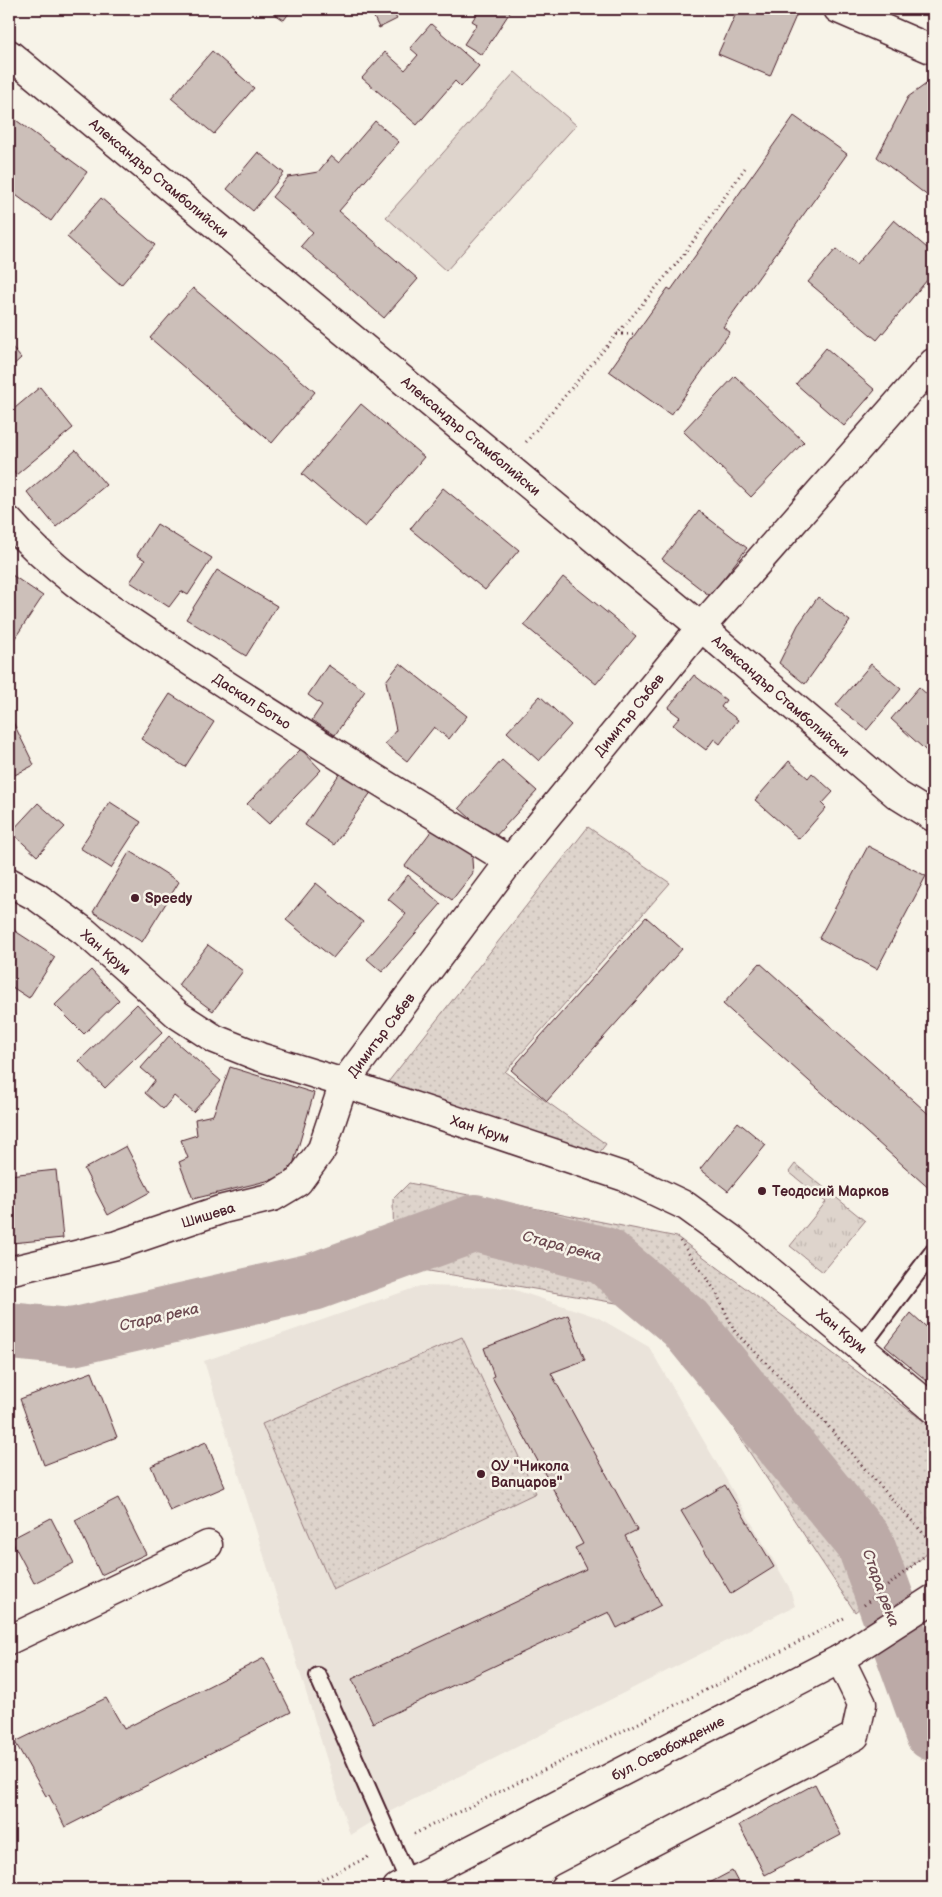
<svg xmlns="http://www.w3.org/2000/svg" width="942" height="1897" viewBox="0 0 942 1897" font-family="'Balsamiq Sans',sans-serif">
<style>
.built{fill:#eae3da}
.grass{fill:url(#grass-tufts);stroke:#947a7c}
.park{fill:url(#park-dots);stroke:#947a7c}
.pitch{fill:#ded4cc;stroke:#947a7c}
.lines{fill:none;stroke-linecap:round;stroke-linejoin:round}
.river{stroke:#bcaaa7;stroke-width:58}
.building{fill:#ccbfb9;stroke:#4a1f2b}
.service-casing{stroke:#4a1f2b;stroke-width:20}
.minor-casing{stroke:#4a1f2b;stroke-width:31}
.tertiary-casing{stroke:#4a1f2b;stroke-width:31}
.secondary-casing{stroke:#4a1f2b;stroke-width:31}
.path{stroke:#4a1f2b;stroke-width:3;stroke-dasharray:1 4;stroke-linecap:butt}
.service{stroke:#f7f3e8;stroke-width:16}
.minor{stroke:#f7f3e8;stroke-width:28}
.tertiary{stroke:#f7f3e8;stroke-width:28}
.secondary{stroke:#f7f3e8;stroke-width:28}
.poi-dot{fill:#4a1f2b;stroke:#f7f3e8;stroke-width:2}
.labels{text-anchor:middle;stroke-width:5;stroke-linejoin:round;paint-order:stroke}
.street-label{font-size:14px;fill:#4a1f2b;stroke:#f7f3e8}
.poi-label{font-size:14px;font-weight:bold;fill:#4a1f2b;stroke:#f7f3e8;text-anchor:start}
.water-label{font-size:15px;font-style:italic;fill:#6c4950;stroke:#f7f3e8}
</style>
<defs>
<pattern id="grass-tufts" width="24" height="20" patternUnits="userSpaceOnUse" patternTransform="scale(1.25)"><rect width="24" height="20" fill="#ded4cc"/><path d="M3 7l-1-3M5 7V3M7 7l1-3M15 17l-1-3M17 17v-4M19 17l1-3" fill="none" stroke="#c0b6af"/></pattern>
<pattern id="park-dots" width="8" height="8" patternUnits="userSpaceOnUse" patternTransform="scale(1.25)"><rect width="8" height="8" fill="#ded4cc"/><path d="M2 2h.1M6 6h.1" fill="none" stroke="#c0b6af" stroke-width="1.8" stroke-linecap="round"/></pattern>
</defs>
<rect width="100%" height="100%" fill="#f7f3e8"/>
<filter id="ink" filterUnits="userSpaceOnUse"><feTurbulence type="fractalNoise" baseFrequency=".02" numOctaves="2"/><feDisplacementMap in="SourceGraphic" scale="10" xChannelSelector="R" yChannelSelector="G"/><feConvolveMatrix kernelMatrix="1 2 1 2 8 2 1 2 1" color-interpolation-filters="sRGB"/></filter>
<g filter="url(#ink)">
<path class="built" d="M 420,1286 L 509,1288 L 597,1317 L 649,1347 L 789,1587 L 795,1606 L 379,1817 L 350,1835 L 204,1361 Z"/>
<path class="grass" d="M 795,1164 L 865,1221 L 823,1272 L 790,1246 L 826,1202 L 789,1172 Z"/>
<g class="park">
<path d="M 588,827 L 670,883 L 505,1072 L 606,1144 L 589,1166 L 378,1095 Z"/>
<path d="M 409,1183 L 677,1237 L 933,1428 L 933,1549 L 855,1612 L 672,1335 L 628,1305 L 394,1265 L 393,1199 Z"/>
<path d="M 462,1337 L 536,1493 L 333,1590 L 262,1424 Z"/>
</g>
<path class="pitch" d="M 515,72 L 576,125 L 446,271 L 386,217 Z"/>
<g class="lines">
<path class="river" d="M 9,1331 L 72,1337 L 313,1282 L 475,1223 L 605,1256 L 685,1323 L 865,1543 L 933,1732"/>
</g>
<g class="building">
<path d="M 267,9 L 292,9 L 284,20 Z"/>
<path d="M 370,9 L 391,9 L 397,19 L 379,28 Z"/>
<path d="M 480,9 L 512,9 L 482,55 L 464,44 L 477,24 L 472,21 Z"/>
<path d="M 738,9 L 799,9 L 770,76 L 718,54 Z"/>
<path d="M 431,24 L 479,66 L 461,87 L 455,81 L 417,125 L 362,78 L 385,52 L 405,70 L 418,55 L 410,48 Z"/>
<path d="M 212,51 L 254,88 L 214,134 L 171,98 Z"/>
<path d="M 929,82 L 933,84 L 933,200 L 877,157 L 908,97 Z"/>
<path d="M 9,115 L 87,172 L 51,221 L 9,190 Z"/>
<path d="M 794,116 L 847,154 L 723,327 L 730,332 L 671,415 L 609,371 L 668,288 L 671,290 Z"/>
<path d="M 375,121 L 399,142 L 339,211 L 418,279 L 384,318 L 301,246 L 313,232 L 272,197 L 288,177 L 318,172 L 331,156 L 339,163 Z"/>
<path d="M 258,152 L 284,173 L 253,211 L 227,189 Z"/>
<path d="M 101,198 L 155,245 L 121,285 L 67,237 Z"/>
<path d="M 894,220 L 933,253 L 933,273 L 877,340 L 808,282 L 836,249 L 856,265 Z"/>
<path d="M 193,288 L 315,392 L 272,443 L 150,338 Z"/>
<path d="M 9,344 L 21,358 L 9,369 Z"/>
<path d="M 826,348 L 875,390 L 844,426 L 796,384 Z"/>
<path d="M 735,376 L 804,442 L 751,497 L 683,431 Z"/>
<path d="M 40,387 L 73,428 L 16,475 L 9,465 L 9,413 Z"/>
<path d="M 361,404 L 424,457 L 365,527 L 302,474 Z"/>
<path d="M 76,450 L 106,485 L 56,527 L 27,492 Z"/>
<path d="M 443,488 L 519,550 L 485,590 L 410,529 Z"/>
<path d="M 699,511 L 747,548 L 710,596 L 662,559 Z"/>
<path d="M 157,524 L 212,558 L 188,595 L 181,591 L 169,607 L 130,582 L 145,560 L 137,555 Z"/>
<path d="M 217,570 L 277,606 L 246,656 L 186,619 Z"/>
<path d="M 9,573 L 43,596 L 11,644 L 9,643 Z"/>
<path d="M 563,577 L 636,636 L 596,684 L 524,625 Z"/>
<path d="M 818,597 L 850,621 L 805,684 L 779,663 L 798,625 Z"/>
<path d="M 400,663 L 467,716 L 449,739 L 434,727 L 407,761 L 385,744 L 396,730 L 386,681 Z"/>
<path d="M 871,664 L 901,689 L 867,730 L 836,705 Z"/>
<path d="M 328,665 L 365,691 L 335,735 L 312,720 L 322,705 L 308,695 Z"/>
<path d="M 694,675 L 726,700 L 721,707 L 738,720 L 720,744 L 714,739 L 706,750 L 673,725 L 680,717 L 668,708 Z"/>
<path d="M 919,687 L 933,700 L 933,757 L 891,719 Z"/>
<path d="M 170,694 L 214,722 L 185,767 L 141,739 Z"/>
<path d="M 540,696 L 571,725 L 539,761 L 507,732 Z"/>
<path d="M 13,722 L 34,765 L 9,778 L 9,724 Z"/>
<path d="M 301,749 L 321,770 L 269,824 L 247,804 Z"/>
<path d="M 502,760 L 537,791 L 493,839 L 459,808 Z"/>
<path d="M 789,761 L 808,778 L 812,773 L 833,792 L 822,804 L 826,808 L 799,839 L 755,800 Z"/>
<path d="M 344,767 L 374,788 L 334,845 L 305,825 Z"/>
<path d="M 110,802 L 141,822 L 111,868 L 80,848 Z"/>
<path d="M 38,803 L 65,827 L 37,856 L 11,832 Z"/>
<path d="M 438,822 L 471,846 L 473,873 L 452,900 L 405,866 Z"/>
<path d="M 868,846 L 926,876 L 877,969 L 819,938 Z"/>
<path d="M 130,851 L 179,882 L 142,942 L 93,912 Z"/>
<path d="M 408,875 L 441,904 L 382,972 L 367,959 L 406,914 L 388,899 Z"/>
<path d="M 316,883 L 363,922 L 333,958 L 286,920 Z"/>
<path d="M 646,917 L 682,949 L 547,1101 L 511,1070 Z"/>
<path d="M 12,929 L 55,957 L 29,998 L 9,985 L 9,934 Z"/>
<path d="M 208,945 L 243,971 L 213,1011 L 178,985 Z"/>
<path d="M 760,963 L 933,1118 L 933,1192 L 723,1004 Z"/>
<path d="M 91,970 L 119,1000 L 84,1034 L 55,1005 Z"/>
<path d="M 137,1004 L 163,1032 L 105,1088 L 79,1061 Z"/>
<path d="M 169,1036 L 221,1081 L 193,1112 L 174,1096 L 163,1109 L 145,1093 L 155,1080 L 141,1068 Z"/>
<path d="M 230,1067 L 314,1093 L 293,1165 L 287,1176 L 193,1199 L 179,1162 L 188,1158 L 181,1140 L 197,1135 L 195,1119 L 213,1115 Z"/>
<path d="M 738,1122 L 766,1145 L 728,1191 L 700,1169 Z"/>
<path d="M 126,1146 L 150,1192 L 108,1215 L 84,1169 Z"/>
<path d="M 56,1170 L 63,1238 L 12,1243 L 9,1211 L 9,1175 Z"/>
<path d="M 911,1313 L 933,1333 L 933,1386 L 885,1346 Z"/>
<path d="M 568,1315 L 585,1360 L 551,1373 L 637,1530 L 625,1536 L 661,1605 L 617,1628 L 609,1612 L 373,1723 L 352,1679 L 586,1569 L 575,1548 L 583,1544 L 492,1377 L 494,1376 L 484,1348 Z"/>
<path d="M 92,1372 L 117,1437 L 44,1465 L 20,1399 Z"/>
<path d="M 206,1442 L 225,1487 L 170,1511 L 151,1466 Z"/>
<path d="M 725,1485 L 774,1567 L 731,1594 L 681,1511 Z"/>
<path d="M 118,1498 L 146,1554 L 101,1575 L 75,1520 Z"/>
<path d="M 51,1518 L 74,1563 L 34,1583 L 11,1539 Z"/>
<path d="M 264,1658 L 291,1712 L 65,1827 L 49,1795 L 46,1796 L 15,1742 L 106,1698 L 124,1729 Z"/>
<path d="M 815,1784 L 841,1835 L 765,1875 L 739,1825 Z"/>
<path d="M 732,1871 L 741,1888 L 700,1888 Z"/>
</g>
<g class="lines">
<defs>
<g id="service">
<path d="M 861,1347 L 933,1252"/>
<path d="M 318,1676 L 409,1882"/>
</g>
<g id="minor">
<path d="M 838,9 L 933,50"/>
<path d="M 9,521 C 57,577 121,615 182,656 C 290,727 400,794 510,861"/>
<path d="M 9,882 L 37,897 L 85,932 L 178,1015 L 215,1039 L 260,1057 L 344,1083 L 625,1177 L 686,1206 L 733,1240 L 933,1409"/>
<path d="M 9,1271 L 117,1245 L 223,1209 L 273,1197 L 298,1182 L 322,1149 L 344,1083 L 510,861 L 701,627 L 933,363"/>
<path d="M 9,1640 L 208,1545"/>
<path d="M 564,1888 L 855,1736 L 862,1704 L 840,1659"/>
</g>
<path id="tertiary" d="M 9,54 L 701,627 L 896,794 L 933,817"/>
<path id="secondary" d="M 397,1888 L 840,1659 L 933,1599"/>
</defs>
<use href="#service" class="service-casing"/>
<use href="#minor" class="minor-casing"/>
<use href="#tertiary" class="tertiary-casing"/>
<use href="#secondary" class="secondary-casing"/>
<g class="path">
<path d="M 617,334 L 634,334"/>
<path d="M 526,442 L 682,257 L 745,168"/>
<path d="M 680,1241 L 716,1292 L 735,1332 L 824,1421 L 864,1468 L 933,1544"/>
<path d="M 864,1605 L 933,1549"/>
<path d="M 414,1834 L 742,1672 L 844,1618"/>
<path d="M 304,1888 L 370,1856"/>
</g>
<use href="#service" class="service"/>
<use href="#minor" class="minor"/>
<use href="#tertiary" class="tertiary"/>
<use href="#secondary" class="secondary"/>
</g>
</g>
<g class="poi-dot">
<circle cx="135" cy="898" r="5"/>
<circle cx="762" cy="1191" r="5"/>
<circle cx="481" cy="1474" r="5"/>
</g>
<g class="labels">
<g class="street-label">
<text transform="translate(159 178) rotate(40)" y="5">Александър Стамболийски</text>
<text transform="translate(471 436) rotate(40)" y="5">Александър Стамболийски</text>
<text transform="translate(781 696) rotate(41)" y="5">Александър Стамболийски</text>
<text transform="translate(252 701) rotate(33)" y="5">Даскал Ботьо</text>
<text transform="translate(629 715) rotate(-51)" y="5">Димитър Събев</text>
<text transform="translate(106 952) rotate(41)" y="5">Хан Крум</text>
<text transform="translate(381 1035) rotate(-53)" y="5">Димитър Събев</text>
<text transform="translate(480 1129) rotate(18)" y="5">Хан Крум</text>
<text transform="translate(208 1215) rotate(-17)" y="5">Шишева</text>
<text transform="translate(842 1331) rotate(40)" y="5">Хан Крум</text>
<text transform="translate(668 1748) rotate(-27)" y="5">бул. Освобождение</text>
</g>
<g class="poi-label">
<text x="145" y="903">Speedy</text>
<text x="772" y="1196">Теодосий Марков</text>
<text x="491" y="1471">ОУ "Никола<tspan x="491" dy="16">Вапцаров"</tspan></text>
</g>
<g class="water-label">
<text transform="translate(562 1246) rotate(15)" y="5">Стара река</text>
<text transform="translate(159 1317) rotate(-13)" y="5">Стара река</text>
<text transform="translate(881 1588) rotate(70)" y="5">Стара река</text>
</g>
</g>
<rect width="942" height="1897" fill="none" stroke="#f7f3e8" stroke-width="30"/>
<rect x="15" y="15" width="912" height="1867" fill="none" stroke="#4a1f2b" stroke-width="2" filter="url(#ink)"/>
</svg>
